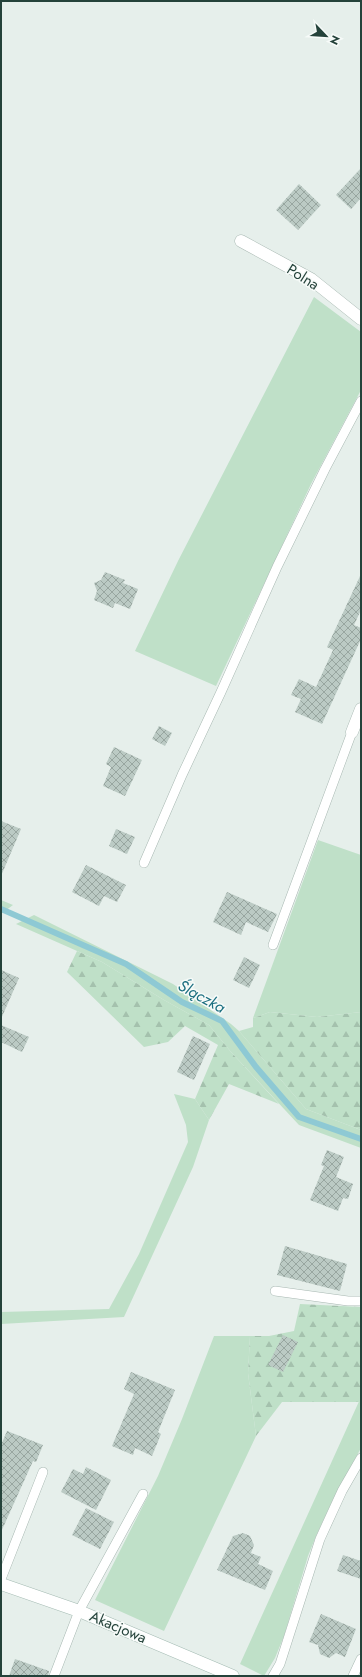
<svg xmlns="http://www.w3.org/2000/svg" width="362" height="1677" viewBox="0 0 362 1677" font-family="Jost,sans-serif">
  <style>
    .grass { fill: #bfe0c8 }
    .forest { fill: url(#forest-firs) }
    .lines { fill: none; stroke-linecap: round; stroke-linejoin: round }
    .stream { stroke: #8ec9d4; stroke-width: 6 }
    .building { fill: url(#building-cross-hatch) }
    .lane-casing { stroke: #a8b8b2; stroke-width: 10 }
    .street-casing { stroke: #a8b8b2; stroke-width: 13 }
    .secondary-casing { stroke: #a4bbb3; stroke-width: 13 }
    .lane { stroke: #fff; stroke-width: 9 }
    .street { stroke: #fff; stroke-width: 12 }
    .secondary { stroke: #fff; stroke-width: 12 }
    .labels { text-anchor: middle; stroke-width: 3; stroke-linejoin: round; paint-order: stroke }
    .street-label { font-size: 15px; fill: #24423a; stroke: #f7fbf9 }
    .water-label { font-size: 16px; font-style: italic; fill: #1c6f80; stroke: #f7fbf9 }
  </style>
  <defs>
    <pattern id="forest-firs" width="22" height="20" patternUnits="userSpaceOnUse"><rect width="22" height="20" fill="#bfe0c8"/><path d="M5 1l3.5 6h-7zM16 11l3.5 6h-7z" fill="#a4c1ad"/></pattern>
    <pattern id="building-cross-hatch" width="8" height="8" patternUnits="userSpaceOnUse"><rect width="8" height="8" fill="#bbcac4"/><path d="M0 0l8 8M0 8l8-8" fill="none" stroke="#98a6a0"/></pattern>
  </defs>
  <rect width="100%" height="100%" fill="#e6efeb"/>
  <path class="grass" d="M314,297l47,35v58l-50,94 -95,202 -81,-35 43,-90z
    M318,840l43,15v157l-44,5 -47,-5 -17,6z
    M1,900l12,5 -12,9z
    M34,915l139,69 58,40 8,7 67,78 55,21v18l-62,-23 -68,-73 -22,-27 -45,-25 -62,-38 -86,-38z
    M174,1094l21,5 14,21 -16,47 -69,150 -123,7v-12l108,-3 30,-55 49,-112 -2,-17z
    M214,1336h36l-2,37 8,63 -92,195 -69,-31 63,-124 24,-57z
    M361,1397v51l-27,49 -18,39 -8,20 -24,80 -9,22 -11,18 -24,-12z"/>
  <path class="forest" d="M77,951l25,11 62,38 45,25 22,27 48,52 -50,-20 -20,36 -14,-21 23,-54 -33,-19 -17,16 -24,5 -77,-75z
    M270,1012l47,5 44,-5v118l-55,-21 -67,-78 14,-4v-9z
    M300,1304l61,3v90l-1,5h-78l-26,34 -8,-63 2,-37h19l25,-5z"/>
  <g class="lines">
    <path class="stream" d="M1,909l125,55 56,38 40,19 34,46 43,50 62,22"/>
  </g>
  <path class="building" d="M361,168v30l-10,11 -15,-14z
    M299,184l22,21 -23,25 -22,-20z
    M105,572l20,8 -2,3 15,6 -8,20 -15,-6 -2,5 -19,-8 3,-9 -3,-8 7,-3z
    M361,574v36l-7,15 7,3v11l-39,85 -27,-12 6,-13 -10,-4 8,-16 17,8 17,-37 -6,-3z
    M159,726l13,7 -7,13 -13,-7z
    M114,747l28,13 -17,36 -22,-10 8,-19 -5,-3z
    M1,821l20,8 -20,47z
    M116,829l19,8 -8,17 -18,-8z
    M86,865l40,20 -9,17 -13,-6 -5,10 -27,-14z
    M227,892l50,22 -9,18 -22,-10 -5,13 -28,-13z
    M244,957l16,8 -11,23 -16,-8z
    M1,970l18,8 -18,41z
    M1,1025l28,12 -7,15 -21,-10z
    M193,1036l17,8 -16,36 -17,-8z
    M327,1150l17,7 -8,20 17,7 -5,15 -5,-1 -5,13 -28,-11 14,-34 -3,-1z
    M285,1246l62,18 -7,27 -63,-16z
    M283,1335l15,7 -15,30 -15,-7z
    M131,1372l44,18 -17,42 3,2 -9,22 -17,-8 -2,7 -21,-9 22,-52 -10,-5z
    M7,1431l36,14 -7,17 -3,-1 -32,71v-87z
    M86,1467l25,13 -15,30 -35,-18 12,-23 10,5z
    M86,1508l28,14 -14,27 -28,-14z
    M243,1533l7,3 4,9 -3,8 10,4 -3,7 15,7 -8,19 -48,-20 16,-34z
    M343,1555l18,6v18l-24,-8z
    M321,1614l35,15 -11,28 -9,-4 -7,5 -9,-4 -2,-9 -9,-3z
    M15,1659l34,12 -1,5h-39z"/>
  <g class="lines">
    <defs>
      <path id="lane" d="M144,863l38,-88 39,-83 56,-125 48,-98 36,-68
        M273,945l79,-213
        M275,1291l73,10h13
        M1,1579l42,-107
        M54,1676l25,-65 64,-117
        M273,1676l7,-12 40,-125 22,-48 19,-33
        M353,1676l8,-17"/>
      <path id="street" d="M241,241l70,38 50,40
        M352,732l9,-23"/>
      <path id="secondary" d="M1,1584l78,27 154,65"/>
    </defs>
    <use href="#lane" class="lane-casing"/>
    <use href="#street" class="street-casing"/>
    <use href="#secondary" class="secondary-casing"/>
    <use href="#lane" class="lane"/>
    <use href="#street" class="street"/>
    <use href="#secondary" class="secondary"/>
  </g>
  <g class="labels">
    <g class="street-label">
      <text transform="translate(303 277) rotate(32)" y="5">Polna</text>
      <text transform="translate(118 1627) rotate(23)" y="5">Akacjowa</text>
    </g>
    <g class="water-label">
      <text transform="translate(202 996) rotate(29)" y="6">Ślączka</text>
    </g>
  </g>
  <rect width="362" height="1677" fill="none" stroke="#24423a" stroke-width="4"/>
  <g transform="translate(326 36) rotate(115)" stroke="#f7fbf9" stroke-width="3" paint-order="stroke">
  <path d="M0-3L7 15L0 10L-7 15Z" fill="#24423a"/>
  <text y="-6" font-size="11" font-weight="bold" text-anchor="middle" fill="#24423a">N</text>
  </g>
</svg>
